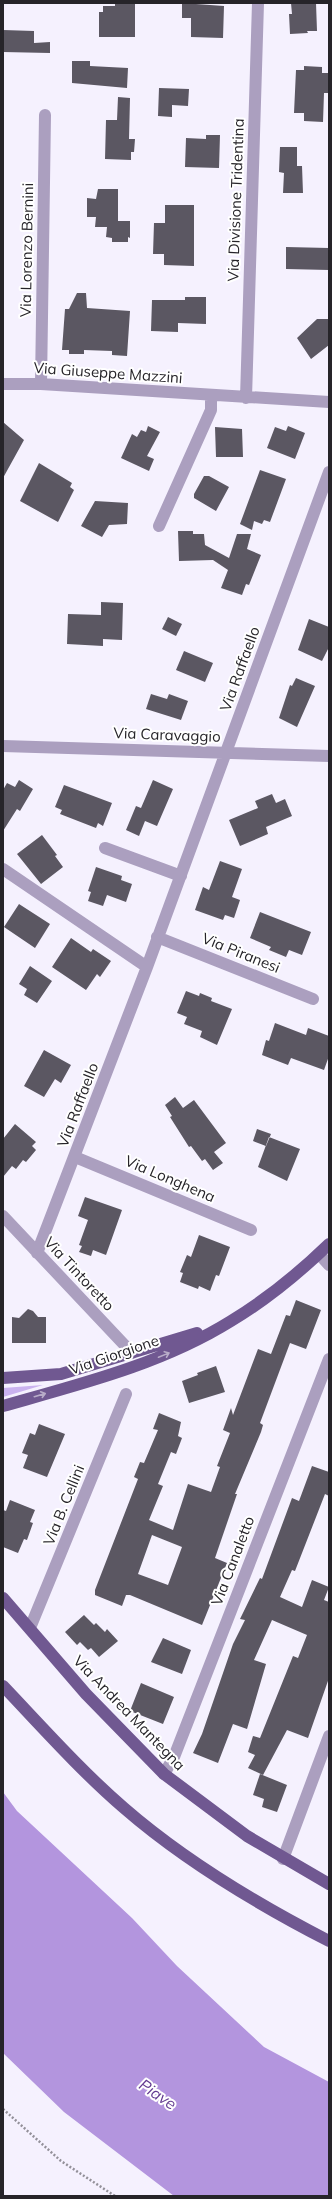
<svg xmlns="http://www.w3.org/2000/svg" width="332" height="2199" viewBox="0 0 332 2199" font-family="Mulish,sans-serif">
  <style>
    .green { fill: #cab2ef }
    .water { fill: #b395de }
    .building { fill: #5b5762; fill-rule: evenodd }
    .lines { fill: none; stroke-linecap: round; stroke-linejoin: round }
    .path { stroke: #939099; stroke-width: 2.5; stroke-dasharray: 2 2; stroke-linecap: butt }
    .minor { stroke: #ab9fbf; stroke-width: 12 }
    .major { stroke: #705891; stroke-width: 12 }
    .oneway { stroke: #b8acc8 }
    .labels { text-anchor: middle; stroke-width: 4; stroke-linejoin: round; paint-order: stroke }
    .street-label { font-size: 15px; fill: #262429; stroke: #fff }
    .water-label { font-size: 16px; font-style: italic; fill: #633b91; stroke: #fff }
  </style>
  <rect width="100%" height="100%" fill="#f5f1fe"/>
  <path class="green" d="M43,1385l-40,12v-9z"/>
  <path class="water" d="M3,1792l14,19 115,107 45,48 87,81 65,35v114h-155l-110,-84 -61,-59z"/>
  <path class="building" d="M115,3h20v34h-36v-25h4v-6h12z
    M182,3l42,3 -1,32 -32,-1v-19h-9z
    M291,3h25l1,28h-10l1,2 -18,1 -1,-20h3z
    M3,30l31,1v12l16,-1v11l-47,-1z
    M72,61h18v5l38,2 -1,20 -55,-5z
    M304,66l18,1v6h7v20h-5l-1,29 -19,-1v-8h-10l2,-43h8z
    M159,88l30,1 -1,17 -16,-1v12l-14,-1z
    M118,97l12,1 -1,41h6l-1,13h-3v8l-26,-1 1,-39h11z
    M206,135h14l-1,33 -34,-1 1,-29 20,1z
    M280,147h17v19h5l1,27h-20l1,-20 -5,-1z
    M98,189h20v32h12v17l-2,-1v5h-16v-4l-6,-1 1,-10h-12l1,-10h-9v-19l9,1z
    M165,205h29v61l-30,-1v-11h-11l1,-31h11z
    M286,247l43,1v22l-43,-1z
    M77,293h9l1,15 43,3 -3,45 -15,-1v-4l-28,-1v4h-15v-4h-7l3,-41h4z
    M185,297h21v27l-28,-1v9l-27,-1 1,-31h33z
    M317,319h12v26l-18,14 -14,-21z
    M3,422l21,18 -21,38z
    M148,426l12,6 -13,24 7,3 -5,12 -28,-13 11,-24 5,3 4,-7 5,2z
    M288,426l17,7 -10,26 -28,-11 8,-21 11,4z
    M215,427l27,2 1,28h-27z
    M39,463l33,20 -2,4 4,3 -16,32 -38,-21z
    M260,470l26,9 -16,43 -6,-2 -2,4 -8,-3 -2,9 -12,-6z
    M204,476h5l20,11 -13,24 -22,-13v-4z
    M95,501l33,2 -1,21 -18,1 -7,12 -21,-11z
    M178,531h15v3h11l1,11 24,13 8,-24h14l-4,15 14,6 -12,30 -3,-1 -4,11 -21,-7 7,-18 -15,-10 -34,1z
    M101,602l22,1 -1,37 -19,-1v7l-36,-2 1,-30 33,1z
    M168,617l14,7 -6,12 -14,-7z
    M309,619l20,8v20l-7,14 -24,-11z
    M184,651l29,12 -8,19 -29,-12z
    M296,678l19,8 -18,41 -18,-9 11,-33 2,1z
    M151,694l16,5 2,-5 19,7 -7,19 -35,-11z
    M19,780l14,9 -13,22 -3,-2 -14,22v-41l4,-7 8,4z
    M153,780l20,9 -16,37 -12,-5 -6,15 -13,-6 10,-24 5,2z
    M64,785l48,18 -9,23 -5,-3 -2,5 -36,-14 2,-4 -7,-3z
    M272,794l4,9 9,-4 7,17 -26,11 2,7 -28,12 -11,-26 29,-12 -3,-7z
    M42,835l15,20 -2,1 8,11 -22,17 -24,-30z
    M220,861l22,8 -10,28 8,3 -6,18 -9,-3 -2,5 -28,-10 8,-23 6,3z
    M96,867l26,9 -1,4 11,4 -6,18 -19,-7 -4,11 -15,-5 3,-9 -3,-1z
    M19,904l31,20 -15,24 -31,-21z
    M260,912l51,20 -9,23 -13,-5 -3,7 -17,-7 2,-3 -21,-9z
    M71,938l20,14 2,-3 18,12 -11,16 -3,-3 -11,16 -34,-23z
    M30,966l22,15 -15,22 -13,-8 3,-6 -8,-5z
    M186,991l13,5 1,-3 12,5 -1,3 21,8 -15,36 -17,-8 2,-6 -18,-7 3,-7 -10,-4z
    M275,1023l31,12 2,-7 21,8v20l-5,14 -33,-12 -3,7 -26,-10 4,-15 3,1z
    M44,1050l27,15 -10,18 -6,-4 -11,18 -20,-11z
    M175,1097l8,11 11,-8 32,43 -12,9 9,11 -10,7 -8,-11 -3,2 -11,-15 -2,1 -19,-30 2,-1 -7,-11z
    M15,1124l21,18 -4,4 4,4 -10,12 -3,-2 -7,9 -4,-3 -9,11v-38z
    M257,1129l14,5 -5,12 -13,-5z
    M269,1137l31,12 -13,32 -29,-14z
    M85,1197l37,13 -16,45 -13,-5 -2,6 -12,-4 3,-6 -3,-1 9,-25 -10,-4z
    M199,1235l31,12 -11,29 -3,-1 -6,16 -11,-5 -1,3 -18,-7 3,-9 -3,-1 7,-17 4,2z
    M296,1300l25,10 -15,39 -16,-6 -30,80 3,2 -2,7 -26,62h2l-22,64 12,5 -25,62 -72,-30h-4l-4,11 -27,-11v-5l43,-111 -4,-2 6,-15 4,1 14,-33 -5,-1 6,-16 22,9 -3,14 4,2 -6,16 -5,-2 -13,32 5,2 -14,34 24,10 15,-46 23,8 9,-25 -3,-1 13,-33 -7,-3 8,-22 2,7 25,-66 13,5 15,-39 4,1zM152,1535l30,12 -14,38 -30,-11z
    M28,1309l5,2 5,6h8v26h-34v-26l7,1z
    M216,1366l9,26 -36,11 -7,-22 16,-6 -1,-2z
    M39,1424l26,10 -18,43 -24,-9 5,-13 -6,-2 8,-20 5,2z
    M312,1466l17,6v24l-4,-2 -30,77 -3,-1 -12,27 22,10 10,-27 17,7 -5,13 5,2v76l-21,60 -21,-8 -24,45 -15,-7 7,-13 -7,-3 5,-16 7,2 33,-82 5,2 9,-23 -35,-15 -18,40 12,4 -19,65 -14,-5 -15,39 -25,-10 9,-19 31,-90 12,-24 -5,-1 20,-41 2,1 30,-81 7,3z
    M10,1500l25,10 -5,12 3,1 -6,17 -3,-1 -6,14 -15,-6v-37l3,1z
    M84,1615l10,10 2,-2 9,9 2,-3 11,12 -19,16 -8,-9 -3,2 -8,-8 -3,3 -12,-13z
    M163,1638l28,12 -9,24 -31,-12z
    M141,1683l33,14 -11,27 -33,-13z
    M260,1774l27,11 -10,27 -15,-5 2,-8 -11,-4z"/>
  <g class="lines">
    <path class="path" d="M3,2109l58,52 54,35"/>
    <path class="minor" d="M3,384h38l288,18
      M41,384l4,-269
      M246,398l12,-395
      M159,526l52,-116v-14
      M3,746l326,10
      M105,848l76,28
      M3,869l144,98
      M157,937l156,62
      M75,1157l176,73
      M3,1216l129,137
      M37,1253l110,-286 182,-495
      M319,1254l10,11
      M30,1628l96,-234
      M164,1774l10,-17 155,-398
      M283,1859l46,-123"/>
    <path class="major" d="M3,1378l58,-4 136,-41
      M3,1406c78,-22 159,-42 228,-85 35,-21 68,-48 98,-77
      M3,1598l83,96 78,80 83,62 82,48
      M3,1686c39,41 78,85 121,122 61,53 133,96 205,133"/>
  </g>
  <defs><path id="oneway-shaft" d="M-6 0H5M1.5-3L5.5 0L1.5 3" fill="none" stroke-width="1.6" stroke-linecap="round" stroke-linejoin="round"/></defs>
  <g class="oneway">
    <use href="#oneway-shaft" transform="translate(164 1355) rotate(-22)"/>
    <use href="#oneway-shaft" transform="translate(40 1395) rotate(-16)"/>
  </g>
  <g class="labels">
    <g class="street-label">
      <text transform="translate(236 200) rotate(-88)" y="5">Via Divisione Tridentina</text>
      <text transform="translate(27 250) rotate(-89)" y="5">Via Lorenzo Bernini</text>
      <text transform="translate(108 373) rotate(4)" y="5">Via Giuseppe Mazzini</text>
      <text transform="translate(240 669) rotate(-70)" y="5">Via Raffaello</text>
      <text transform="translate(167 735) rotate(2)" y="5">Via Caravaggio</text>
      <text transform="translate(241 953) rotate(22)" y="5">Via Piranesi</text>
      <text transform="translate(78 1105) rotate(-69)" y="5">Via Raffaello</text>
      <text transform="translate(170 1179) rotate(23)" y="5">Via Longhena</text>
      <text transform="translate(79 1274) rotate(47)" y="5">Via Tintoretto</text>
      <text transform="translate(114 1355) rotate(-19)" y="5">Via Giorgione</text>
      <text transform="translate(64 1505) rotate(-68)" y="5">Via B. Cellini</text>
      <text transform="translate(233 1561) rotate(-69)" y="5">Via Canaletto</text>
      <text transform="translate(129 1713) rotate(46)" y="5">Via Andrea Mantegna</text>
    </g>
    <g class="water-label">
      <text transform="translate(158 2094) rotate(34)" y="6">Piave</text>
    </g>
  </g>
  <rect width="332" height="2199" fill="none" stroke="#262429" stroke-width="8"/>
</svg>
